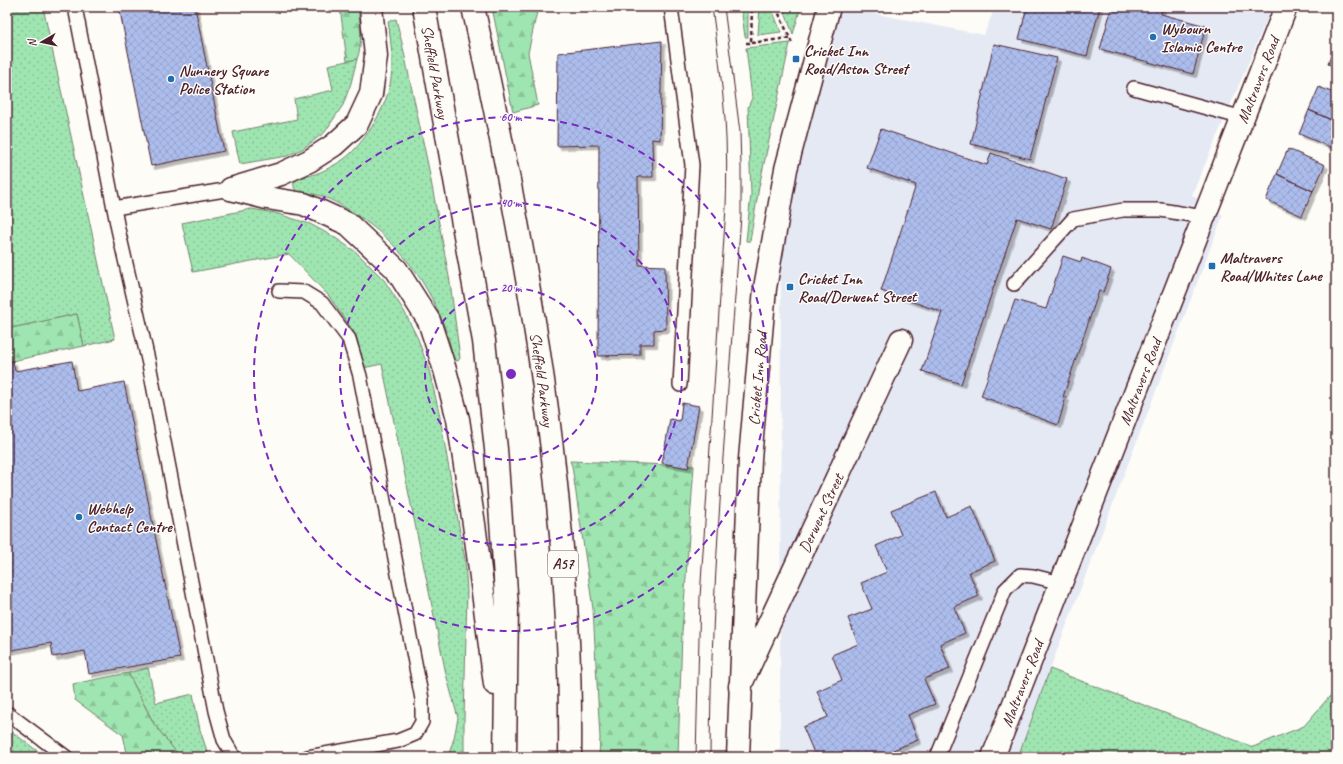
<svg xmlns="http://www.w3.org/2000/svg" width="1343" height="764" viewBox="0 0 1343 764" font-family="Caveat,sans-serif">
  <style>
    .built { fill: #e5e9f4 }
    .grass { fill: url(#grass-dots); stroke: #74826e }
    .forest { fill: url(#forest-firs); stroke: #74826e }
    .building { fill: url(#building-cross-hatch); stroke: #4a1f2b; filter: url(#shadow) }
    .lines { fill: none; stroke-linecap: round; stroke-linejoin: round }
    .service-casing { stroke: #4a1f2b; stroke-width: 16 }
    .minor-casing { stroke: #4a1f2b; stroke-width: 25 }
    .tertiary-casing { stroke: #4a1f2b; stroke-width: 25 }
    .trunk-casing { stroke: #4a1f2b; stroke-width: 25 }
    .path { stroke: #4a1f2b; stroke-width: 2.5; stroke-dasharray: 4 3; stroke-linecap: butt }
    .service { stroke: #fdfcf7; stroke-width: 13 }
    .minor { stroke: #fdfcf7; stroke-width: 22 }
    .tertiary { stroke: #fdfcf7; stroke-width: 22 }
    .trunk { stroke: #fdfcf7; stroke-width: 22 }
    .tram { stroke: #4a1f2b; stroke-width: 1 }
    .ring { fill: none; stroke: #7b2cbf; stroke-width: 2; stroke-dasharray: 7 5 }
    .poi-dot { fill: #1f6fb2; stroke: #fdfcf7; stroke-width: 1.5 }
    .labels { text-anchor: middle; stroke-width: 3; stroke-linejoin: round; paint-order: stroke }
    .shield { fill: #fdfcf7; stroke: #806168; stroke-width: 1 }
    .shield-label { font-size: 15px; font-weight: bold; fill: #4a1f2b }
    .poi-label { font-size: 16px; font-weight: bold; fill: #4a1f2b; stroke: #fdfcf7; text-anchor: start }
    .street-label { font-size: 16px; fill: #4a1f2b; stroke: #fdfcf7 }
    .centre { fill: #7b2cbf; stroke: #fdfcf7; stroke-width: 2 }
    .ring-label { font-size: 12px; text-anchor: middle; font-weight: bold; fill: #7b2cbf; stroke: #fdfcf7; stroke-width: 3; stroke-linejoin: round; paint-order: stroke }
  </style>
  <defs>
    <pattern id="grass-dots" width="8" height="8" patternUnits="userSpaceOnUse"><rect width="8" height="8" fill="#9fe5b1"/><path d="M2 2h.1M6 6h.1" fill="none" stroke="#8ac498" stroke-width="1.8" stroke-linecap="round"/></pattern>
    <pattern id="forest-firs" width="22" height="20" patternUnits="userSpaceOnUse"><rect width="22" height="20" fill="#9fe5b1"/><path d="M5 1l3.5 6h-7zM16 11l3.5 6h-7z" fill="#8ac498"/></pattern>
    <pattern id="building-cross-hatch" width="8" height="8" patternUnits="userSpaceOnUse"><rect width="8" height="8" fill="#acbded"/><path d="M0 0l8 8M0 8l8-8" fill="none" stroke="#96a2cb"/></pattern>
    <filter id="shadow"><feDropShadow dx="3.5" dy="3.5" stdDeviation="0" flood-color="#0004"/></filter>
  </defs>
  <rect width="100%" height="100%" fill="#fdfcf7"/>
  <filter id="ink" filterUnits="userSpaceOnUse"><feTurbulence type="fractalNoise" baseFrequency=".025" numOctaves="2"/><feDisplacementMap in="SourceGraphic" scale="8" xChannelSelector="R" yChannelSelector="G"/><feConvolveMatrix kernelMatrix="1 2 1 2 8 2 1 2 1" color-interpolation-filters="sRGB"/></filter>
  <g filter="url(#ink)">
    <path class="built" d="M841,7l143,28 11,-28h254l21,5 -78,183 31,20 -173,454 -32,88h-238l1,-542z"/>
    <path class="grass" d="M7,7h36l72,332 -31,7 -7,-32 -70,15z
      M741,7h7v30h-3z
      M760,7h11l10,25 -23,3z
      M783,7h18l-8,27z
      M396,19l6,24 26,122 22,117 10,76 -2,3 -4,-1c-3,-9 -4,-19 -8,-29 -18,-49 -46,-88 -91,-117 -12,-8 -27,-17 -41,-20 -6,-1 -16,2 -19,-5 -6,-11 11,-12 17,-14 9,-2 31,-14 37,-20 18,-17 36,-46 41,-70 4,-21 1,-43 -2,-64z
      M790,43l-31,144 -9,54h-4l5,-47 -3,-87 4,-9 -6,-50z
      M357,59l-6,24 -8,22 -18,27 -21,16 -17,8 -47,8 -7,-32 64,-13 -3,-20 39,-9 -5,-25z
      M251,209l24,4 35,11 24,13 22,15 28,28 20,31 14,28 11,31 10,42 26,148 2,31 -3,129v37h-16l6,-19 4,-20 -12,-44 -64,-310 -19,4 -7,-33 -28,-40 -39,-41 -96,18 -11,-49z
      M148,668l8,35 37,-9 7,36 9,27h-29l-26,-33 -26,-51z
      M1050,669l203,78 51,-21 32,-37v68h-318z
      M7,728l37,28 1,1h-38z"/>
    <path class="forest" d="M340,7h18c2,16 5,37 -1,52l-10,2z
      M492,7h46l-10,46 10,52 -25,7z
      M77,314l7,32 -77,16v-33z
      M570,461l124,5 -12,166 -4,125h-79l1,-19 -7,-129 -21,-143z
      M128,673l26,51 26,33h-52l-5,-22 -48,-35 -2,-16z"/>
    <path class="building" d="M119,7h76l29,144 -73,15z
      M1027,7h73l-13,49 -68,-17z
      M1112,7h50l-1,7 45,12 -13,48 -93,-25z
      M662,41l-2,99 -8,-1 1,38h-15l1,88 26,1 1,63 -12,1v14h-14v11l-42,1 1,-211 -42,1 1,-93z
      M1336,42v25l-8,-3z
      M994,44l63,14 -27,101 -59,-15z
      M1319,87l17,7v28l-27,-12z
      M1309,110l27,12v11l-6,14 -31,-13z
      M881,129l106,36 4,-12 76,26 -16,50 -34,-11 -56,166 -39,-13 20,-59 -61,-21 35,-106 -49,-17z
      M1288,149l37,16 -12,26 -36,-17z
      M1277,174l36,17 -11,25 -36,-16z
      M1063,256l18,6 1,-4 29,11 -8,23 -4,-1 -36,106h3l-8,28 -77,-29 34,-96 31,9z
      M13,361l2,10 57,-10 5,30 47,-9 56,276 -91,16 -4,-23 -32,6 -2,-14 -44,8v-289z
      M682,403l17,3 -11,62 -26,-5 8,-44 10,2z
      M936,492l10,25 26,-11 23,55 -26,11 10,24 -25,11 11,26 -25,11 10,25 -26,10 11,25 -27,11 10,25 -25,10 2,7h-92l11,-4 -11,-26 25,-10 -11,-26 25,-11 -10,-25 26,-11 -10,-26 24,-9 -11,-26 26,-11 -11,-26 25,-11 -10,-25z"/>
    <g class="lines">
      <defs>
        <path id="service" d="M75,7l43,222 31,135 67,347 8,29 10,17
          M671,7l21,158 -12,220
          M1134,88l109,30
          M114,208l117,-19
          M1014,284l59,-65 50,-9h38l42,7
          M279,291l25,1 18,11 27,36 11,37 62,323v23l-7,12 -17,7 -90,16
          M7,713l59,44
          M937,757l68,-167 15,-15 13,1 28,7"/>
        <g id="minor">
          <path id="s1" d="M740,686l161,-346"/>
          <path id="s2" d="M993,757l293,-750"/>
        </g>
        <g id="tertiary">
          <path id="s3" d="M738,757l12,-298 15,-171 21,-119 43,-162"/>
        </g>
        <g id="trunk">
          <path id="s4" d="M424,7l60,334 12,108 11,158 -2,150"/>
          <path id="s5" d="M473,7c54,244 100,499 97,750"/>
          <path d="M231,189l36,9 37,6 44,20 48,45 33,52 16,49 13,49 16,105 21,160"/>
          <path d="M231,189l50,-15 28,-13 25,-16 23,-21 14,-30 5,-38 -5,-49"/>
        </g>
      </defs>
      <use href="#service" class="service-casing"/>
      <use href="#minor" class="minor-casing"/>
      <use href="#tertiary" class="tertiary-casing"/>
      <use href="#trunk" class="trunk-casing"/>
      <path class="path" d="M776,7l16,36
        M746,43h5l1,-36
        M751,43l38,-5"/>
      <use href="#service" class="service"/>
      <use href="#minor" class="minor"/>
      <use href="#tertiary" class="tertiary"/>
      <use href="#trunk" class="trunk"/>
      <path class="tram" d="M696,757l4,-160 26,-390c1,-29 1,-59 -1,-88 -3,-38 -8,-75 -13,-112
        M710,757c1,-180 18,-361 31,-541v-48l-1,-36 -16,-125"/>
    </g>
  </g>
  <g class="ring">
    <circle cx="511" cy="374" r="86"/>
    <circle cx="511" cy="374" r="171"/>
    <circle cx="511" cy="374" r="257"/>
  </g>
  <g class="poi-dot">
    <circle cx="1153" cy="37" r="4"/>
    <rect x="792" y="55" width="8" height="8" rx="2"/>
    <circle cx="171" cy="79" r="4"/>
    <rect x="1208" y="262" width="8" height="8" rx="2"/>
    <rect x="786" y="283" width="8" height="8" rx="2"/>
    <circle cx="79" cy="517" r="4"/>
  </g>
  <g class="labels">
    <rect class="shield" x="548" y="551" width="30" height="26" rx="3"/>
    <g class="shield-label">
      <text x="563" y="569">A57</text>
    </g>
    <g class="poi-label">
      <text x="1161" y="34">Wybourn<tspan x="1161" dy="18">Islamic Centre</tspan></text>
      <text x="804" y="56">Cricket Inn<tspan x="804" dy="18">Road/Aston Street</tspan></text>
      <text x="179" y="76">Nunnery Square<tspan x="179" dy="18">Police Station</tspan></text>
      <text x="1220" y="263">Maltravers<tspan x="1220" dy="18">Road/Whites Lane</tspan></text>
      <text x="798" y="284">Cricket Inn<tspan x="798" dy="18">Road/Derwent Street</tspan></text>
      <text x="87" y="514">Webhelp<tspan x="87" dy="18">Contact Centre</tspan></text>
    </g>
    <g class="street-label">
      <text dy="6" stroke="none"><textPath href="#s4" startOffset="66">Sheffield Parkway</textPath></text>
      <text dy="6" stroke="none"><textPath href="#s2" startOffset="727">Maltravers Road</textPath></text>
      <text dy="6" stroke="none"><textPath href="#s3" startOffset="379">Cricket Inn Road</textPath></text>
      <text dy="6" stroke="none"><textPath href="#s5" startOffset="379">Sheffield Parkway</textPath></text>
      <text dy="6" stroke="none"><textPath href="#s2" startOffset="403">Maltravers Road</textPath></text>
      <text dy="6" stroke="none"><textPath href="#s1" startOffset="191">Derwent Street</textPath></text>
      <text dy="6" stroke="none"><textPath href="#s2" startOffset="79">Maltravers Road</textPath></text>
    </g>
  </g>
  <circle cx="511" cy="374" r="6" class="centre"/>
  <g class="ring-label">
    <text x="511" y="121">60 m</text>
    <text x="511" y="207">40 m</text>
    <text x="511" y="292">20 m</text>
  </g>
  <rect width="1343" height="764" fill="none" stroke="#fdfcf7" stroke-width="24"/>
  <rect x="12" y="12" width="1319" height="740" fill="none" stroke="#4a1f2b" stroke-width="1.5" filter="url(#ink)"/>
  <g transform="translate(42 42) rotate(261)" stroke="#fdfcf7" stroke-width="3" paint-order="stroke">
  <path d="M0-3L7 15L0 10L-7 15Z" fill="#4a1f2b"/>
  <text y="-6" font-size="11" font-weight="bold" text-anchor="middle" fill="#4a1f2b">N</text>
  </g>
</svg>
